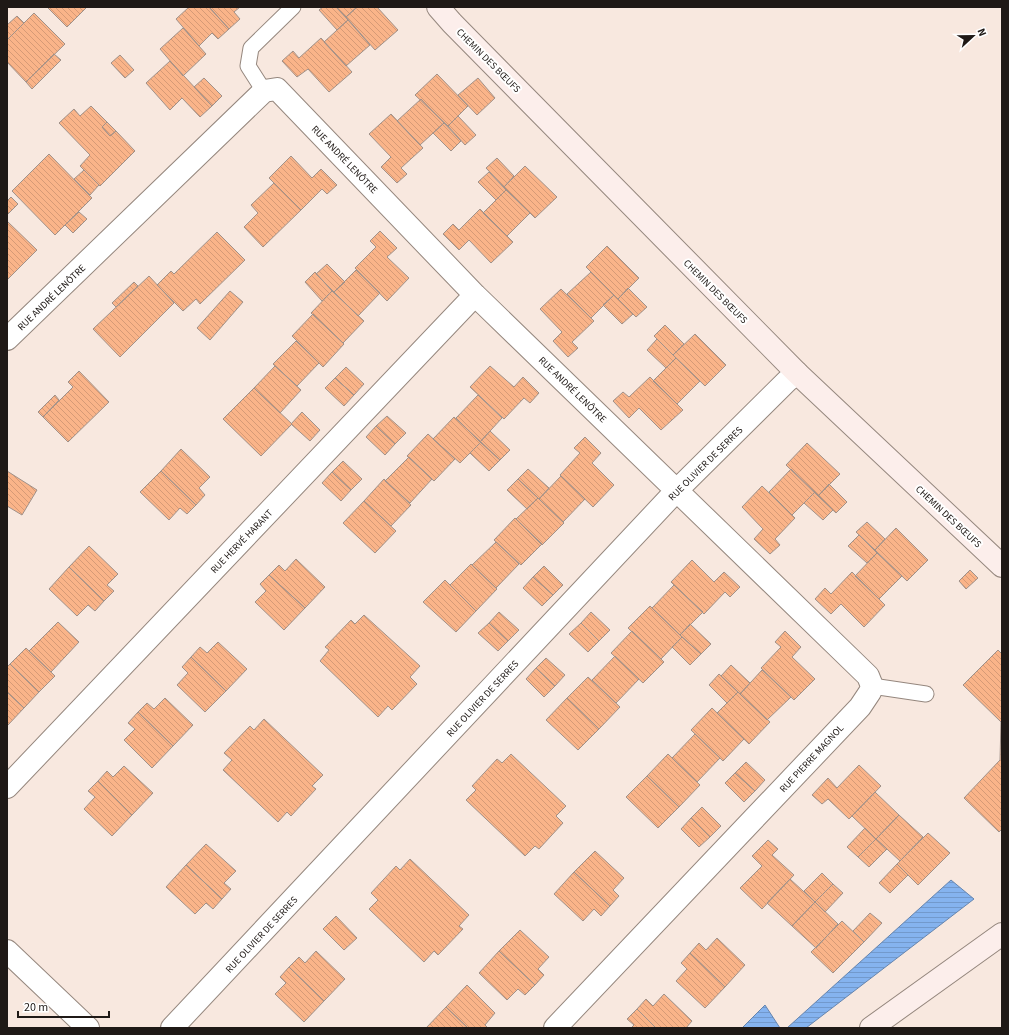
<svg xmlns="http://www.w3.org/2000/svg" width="1009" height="1035" viewBox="0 0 1009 1035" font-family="'Source Sans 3',sans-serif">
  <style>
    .water { fill: url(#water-rules); stroke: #6685ae }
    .building { fill: url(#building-back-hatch); stroke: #a09189 }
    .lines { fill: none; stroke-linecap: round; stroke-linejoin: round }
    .lane-casing { stroke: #95877e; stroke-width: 17 }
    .street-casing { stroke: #95877e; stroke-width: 24 }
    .secondary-casing { stroke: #95877e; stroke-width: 24 }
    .lane { stroke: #fff; stroke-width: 15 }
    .street { stroke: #fff; stroke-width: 22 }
    .secondary { stroke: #fceeeb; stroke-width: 22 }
    .labels { text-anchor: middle; stroke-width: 4; stroke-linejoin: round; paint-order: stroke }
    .street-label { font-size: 10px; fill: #1f1916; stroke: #fff }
  </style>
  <defs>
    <pattern id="water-rules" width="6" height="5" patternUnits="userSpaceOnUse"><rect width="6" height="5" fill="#85b3ef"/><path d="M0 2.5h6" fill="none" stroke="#7299cc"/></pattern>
    <pattern id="building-back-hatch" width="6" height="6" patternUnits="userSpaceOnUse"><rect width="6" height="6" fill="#fab489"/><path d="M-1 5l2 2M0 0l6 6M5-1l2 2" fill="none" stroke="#d69a76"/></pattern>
  </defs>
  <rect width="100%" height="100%" fill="#f8e8df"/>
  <path class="water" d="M951,880l23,19 -168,129h-19z
    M765,1005l15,23h-38z"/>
  <path class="building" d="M47,7h40l-20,20z
    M189,7h20l20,22 -11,10 -6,-6 -13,13 -23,-27z
    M209,7h31l-6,5 6,7 -11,10z
    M323,7h13l12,13 -11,10 -18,-20z
    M336,7h21l-11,10z
    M357,7h20l21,23 -23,20 -29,-33z
    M34,13l31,31 -39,38 -19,-20v-22z
    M17,16l7,7 -17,17v-15z
    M348,20l22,25 -24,21 -22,-24z
    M183,28l23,26 -23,22 -23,-27z
    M321,38l31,34 -23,20 -21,-23 -11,8 -15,-16 11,-10 6,7z
    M54,54l7,6 -29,29 -6,-7z
    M120,55l14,15 -9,8 -14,-15z
    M170,61l42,45 -12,11 -18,-19 -12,12 -24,-27z
    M437,74l31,32 -20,20 -33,-31z
    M204,78l18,18 -10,10 -18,-19z
    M478,78l17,20 -18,17 -19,-20z
    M421,99l23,24 -24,22 -23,-24z
    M91,106l16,16 -5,5 8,9 6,-5 19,20 -35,35 -20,-20 10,-11 -31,-32 15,-14 6,7z
    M391,114l32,34 -22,20 6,6 -10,9 -16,-16 10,-10 -22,-23z
    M458,116l18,19 -11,10 -17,-19z
    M107,122l9,9 -6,5 -8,-9z
    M444,123l17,18 -10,10 -18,-18z
    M49,154l43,44 -37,37 -43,-44z
    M291,156l21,22 9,-9 16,16 -10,9 -5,-5 -21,21 -32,-32z
    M497,158l17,18 -10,11 -18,-19z
    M525,166l32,31 -22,21 -31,-31z
    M84,170l15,15 -9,10 -16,-16z
    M489,172l17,18 -10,10 -18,-18z
    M274,183l27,27 -38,37 -19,-20 14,-14 -7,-8z
    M506,190l24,23 -23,23 -24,-23z
    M11,197l7,7 -11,11v-14z
    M480,209l33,33 -22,21 -22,-23 -10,10 -16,-16 10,-10 6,6z
    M79,212l8,7 -14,14 -8,-8z
    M7,221l30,29 -30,30z
    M380,231l17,17 -10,9 22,21 -22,23 -32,-33 21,-21 -6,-6z
    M217,232l28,28 -45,44 -4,-5 -13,12 -26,-26 14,-14 3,3z
    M607,246l32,32 -21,21 -32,-32z
    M327,264l18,18 -11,10 -18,-18z
    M356,270l24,23 -22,23 -24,-24z
    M315,272l17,19 -10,10 -17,-19z
    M591,272l23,23 -23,23 -24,-24z
    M149,276l25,27 -54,54 -27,-28z
    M134,282l4,4 -22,21 -4,-4z
    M628,288l19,19 -11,10 -18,-18z
    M561,289l33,32 -22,21 6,6 -10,9 -15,-16 9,-9 -22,-23z
    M230,291l13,11 -33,38 -13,-12z
    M332,291l32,30 -21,22 -32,-30z
    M614,295l19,19 -11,10 -19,-19z
    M313,314l31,30 -21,23 -31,-31z
    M665,325l19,19 -11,11 -19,-19z
    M695,334l31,31 -21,21 -32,-31z
    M657,339l19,19 -10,10 -19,-18z
    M296,341l23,22 -22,23 -24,-22z
    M676,358l24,23 -23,23 -24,-23z
    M275,366l26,24 -21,23 -26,-25z
    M490,366l24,21 9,-10 16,16 -9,10 -6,-5 -20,21 -34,-32z
    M346,367l18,17 -10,11 -19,-17z
    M79,371l30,31 -41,40 -25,-25 30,-30 -5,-5z
    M650,377l33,33 -22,20 -22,-22 -10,10 -16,-17 10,-9 6,5z
    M335,378l19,17 -10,11 -19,-18z
    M254,388l38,36 -31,32 -38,-37z
    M55,395l4,5 -16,17 -5,-5z
    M478,395l24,23 -22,24 -24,-24z
    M302,412l18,18 -10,11 -19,-17z
    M387,416l19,17 -11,11 -19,-18z
    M454,417l27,25 -21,21 -27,-24z
    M376,426l19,18 -10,11 -19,-18z
    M490,431l20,19 -10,10 -20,-18z
    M428,434l27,25 -21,22 -27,-25z
    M585,437l16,16 -9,10 22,22 -21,22 -33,-32 20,-22 -6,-5z
    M481,442l19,18 -11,11 -19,-18z
    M807,443l33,31 -22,22 -32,-31z
    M181,449l29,28 -11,11 6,7 -9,10 -35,-34z
    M409,457l23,22 -22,24 -25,-22z
    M343,461l19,18 -11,11 -19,-18z
    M528,469l21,19 -10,11 -21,-20z
    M791,469l24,23 -23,23 -23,-23z
    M7,471l30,19 -15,25 -15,-9z
    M161,471l35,34 -9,9 -7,-6 -11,12 -29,-28z
    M332,472l19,18 -10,11 -19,-18z
    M561,476l24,23 -22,23 -24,-23z
    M384,479l27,26 -20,21 -27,-25z
    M518,479l20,19 -11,11 -20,-19z
    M829,484l18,18 -11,11 -18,-17z
    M762,486l33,32 -20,21 5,6 -10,9 -16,-15 9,-10 -21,-22z
    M815,492l18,18 -10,10 -19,-17z
    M538,498l26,25 -22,22 -26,-26z
    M364,501l32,30 -21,22 -32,-30z
    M515,518l27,26 -21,21 -27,-25z
    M867,522l18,17 -10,11 -19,-18z
    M896,528l32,32 -21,21 -32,-31z
    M859,535l18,18 -10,10 -19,-17z
    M496,542l23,22 -23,24 -24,-23z
    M89,546l29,28 -11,11 7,6 -10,10 -35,-34z
    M877,553l25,23 -23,23 -24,-23z
    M296,559l29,28 -20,21 -36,-33 10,-10 6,6z
    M692,560l22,22 10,-10 16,15 -10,10 -5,-5 -21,22 -33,-32z
    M471,564l26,25 -21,22 -26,-26z
    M544,566l19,19 -10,10 -20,-18z
    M69,567l35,34 -9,10 -7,-6 -11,11 -28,-27z
    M970,570l8,8 -12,11 -7,-8z
    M852,572l33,33 -21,22 -23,-23 -10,10 -16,-15 10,-11 6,6z
    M269,575l36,33 -21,22 -29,-28 11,-11 -6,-7z
    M533,577l20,18 -11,11 -19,-18z
    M445,580l31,31 -20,21 -33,-30z
    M674,585l29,27 -23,23 -28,-27z
    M650,606l32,31 -21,22 -33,-31z
    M499,612l20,18 -11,11 -19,-18z
    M591,612l19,18 -11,11 -18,-18z
    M364,615l56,51 -10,11 7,7 -25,26 -4,-4 -10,11 -58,-56 9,-11 -4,-3 26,-27 4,4z
    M58,622l21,20 -28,30 -22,-21z
    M489,623l19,18 -10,10 -20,-18z
    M581,623l18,18 -11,11 -19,-18z
    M690,624l21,20 -10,10 -21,-19z
    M632,631l32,31 -21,21 -32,-30z
    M785,631l16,16 -9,10 23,22 -21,21 -33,-32 20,-21 -6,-5z
    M682,637l19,17 -11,11 -18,-18z
    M218,642l29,27 -21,22 -35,-34 9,-10 7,6z
    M26,648l29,28 -16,16 -29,-28z
    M998,650l4,4v175l-3,3 -35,-34 36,-38 1,-38 -38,-37z
    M615,656l24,23 -23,24 -24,-23z
    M191,657l35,34 -21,21 -28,-27 11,-12 -6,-6z
    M546,658l19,17 -10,11 -19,-18z
    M10,664l29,28 -15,16 -17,-16v-25z
    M731,665l19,18 -10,11 -19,-18z
    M536,668l19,18 -11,11 -18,-18z
    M762,670l29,27 -24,23 -27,-26z
    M719,674l19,18 -11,11 -18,-18z
    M588,677l32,30 -21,22 -32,-31z
    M7,692l17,16 -16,17 -1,-1z
    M738,692l32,30 -21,22 -32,-31z
    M165,698l28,27 -20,21 -35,-34 9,-9 7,6z
    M567,698l32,31 -21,21 -32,-30z
    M712,708l32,31 -21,22 -32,-31z
    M138,712l35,34 -21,22 -28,-28 11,-11 -7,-6z
    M264,719l59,56 -11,11 4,3 -25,27 -4,-4 -9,10 -55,-52 9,-10 -8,-7 26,-27 4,4z
    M695,734l25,24 -23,24 -25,-24z
    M511,754l55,52 -10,10 7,7 -24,26 -4,-3 -10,10 -59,-56 10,-10 -4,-4 25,-27 5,4z
    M668,754l32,31 -21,22 -32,-31z
    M746,762l19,18 -10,11 -20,-18z
    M859,765l22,21 -32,33 -21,-20 -6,5 -10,-9 16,-17 9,10z
    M124,766l29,27 -21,22 -34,-34 9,-10 6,6z
    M735,773l20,18 -11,11 -19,-19z
    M647,776l32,31 -21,21 -32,-31z
    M98,781l34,34 -20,21 -28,-27 11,-12 -7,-6z
    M875,792l24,23 -23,24 -24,-23z
    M702,807l19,19 -11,11 -19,-19z
    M899,815l24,22 -23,24 -24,-22z
    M691,818l19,19 -11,10 -18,-18z
    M865,828l11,11 -18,18 -11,-10z
    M928,833l22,20 -32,32 -21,-21z
    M876,839l11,10 -18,18 -11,-10z
    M768,840l10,9 -6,6 22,20 -32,34 -22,-21 22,-22 -10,-10z
    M206,844l30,27 -12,12 7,6 -9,10 -36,-34z
    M595,851l29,27 -11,12 6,6 -9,10 -36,-34z
    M410,859l59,56 -10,11 4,3 -25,26 -4,-4 -10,11 -55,-53 9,-9 -7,-7 25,-27 4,4z
    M897,864l11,11 -18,18 -11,-10z
    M186,865l36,34 -9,10 -7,-6 -11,11 -29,-27z
    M574,872l36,34 -9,10 -7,-7 -11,12 -29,-27z
    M822,873l11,11 -18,18 -11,-11z
    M790,879l25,23 -23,24 -25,-23z
    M833,884l10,9 -18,19 -10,-10z
    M815,902l23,22 -22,24 -24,-22z
    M870,913l12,10 -18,19 -11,-11z
    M336,916l21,22 -13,12 -21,-21z
    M842,921l22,21 -31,31 -22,-21z
    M520,930l29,27 -11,12 6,6 -9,10 -36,-34z
    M717,938l28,27 -20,22 -35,-34 9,-10 7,7z
    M316,951l29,28 -21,22 -35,-34 10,-10 6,6z
    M499,951l36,34 -10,10 -7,-6 -11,11 -28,-27z
    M690,953l35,34 -20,21 -29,-27 11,-12 -6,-6z
    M289,967l35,34 -20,21 -29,-28 11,-11 -6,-6z
    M467,985l28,28 -10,12 3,3h-20l-22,-21z
    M664,994l28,27 -6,7h-30l-19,-19 9,-10 7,7z
    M446,1007l22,21h-42z
    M637,1009l19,19h-25l3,-3 -7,-6z"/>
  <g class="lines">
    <defs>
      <path id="lane" d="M264,91l-16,-25 3,-18 42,-41
        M872,686l54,8"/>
      <path id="street" d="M7,339l257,-248 13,-2 198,206 393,381 4,10 -2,6 -10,15 -305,321
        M7,787l468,-492
        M7,951l81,77
        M172,1028l505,-538 110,-109 10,-8"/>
      <path id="secondary" d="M438,7l14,16 345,350 205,193
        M871,1028l131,-94"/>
    </defs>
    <use href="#lane" class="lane-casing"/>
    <use href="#street" class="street-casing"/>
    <use href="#secondary" class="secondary-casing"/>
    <use href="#lane" class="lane"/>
    <use href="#street" class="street"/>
    <use href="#secondary" class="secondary"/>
  </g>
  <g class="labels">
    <g class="street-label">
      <text transform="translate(489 60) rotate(45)" y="4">CHEMIN DES BŒUFS</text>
      <text transform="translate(345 159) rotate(46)" y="4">RUE ANDRÉ LENÔTRE</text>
      <text transform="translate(716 291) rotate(45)" y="4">CHEMIN DES BŒUFS</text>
      <text transform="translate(51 297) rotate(-44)" y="4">RUE ANDRÉ LENÔTRE</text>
      <text transform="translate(573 389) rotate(44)" y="4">RUE ANDRÉ LENÔTRE</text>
      <text transform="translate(705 463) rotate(-45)" y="4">RUE OLIVIER DE SERRES</text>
      <text transform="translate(949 516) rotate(43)" y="4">CHEMIN DES BŒUFS</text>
      <text transform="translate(241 541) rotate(-46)" y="4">RUE HERVÉ HARANT</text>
      <text transform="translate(482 698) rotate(-47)" y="4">RUE OLIVIER DE SERRES</text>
      <text transform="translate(811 758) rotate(-47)" y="4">RUE PIERRE MAGNOL</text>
      <text transform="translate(261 934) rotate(-47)" y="4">RUE OLIVIER DE SERRES</text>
    </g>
  </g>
  <rect width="1009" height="1035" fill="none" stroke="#1f1916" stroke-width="16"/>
  <g transform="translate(973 36) rotate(68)" stroke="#ffffff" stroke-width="3" paint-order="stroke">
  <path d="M0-3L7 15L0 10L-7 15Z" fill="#1f1916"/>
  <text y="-6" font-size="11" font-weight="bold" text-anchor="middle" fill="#1f1916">N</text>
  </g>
  <path d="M18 1011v6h91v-6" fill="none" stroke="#1f1916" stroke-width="2"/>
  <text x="24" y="1011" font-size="12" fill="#1f1916" stroke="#ffffff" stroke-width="3" paint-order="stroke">20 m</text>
</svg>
